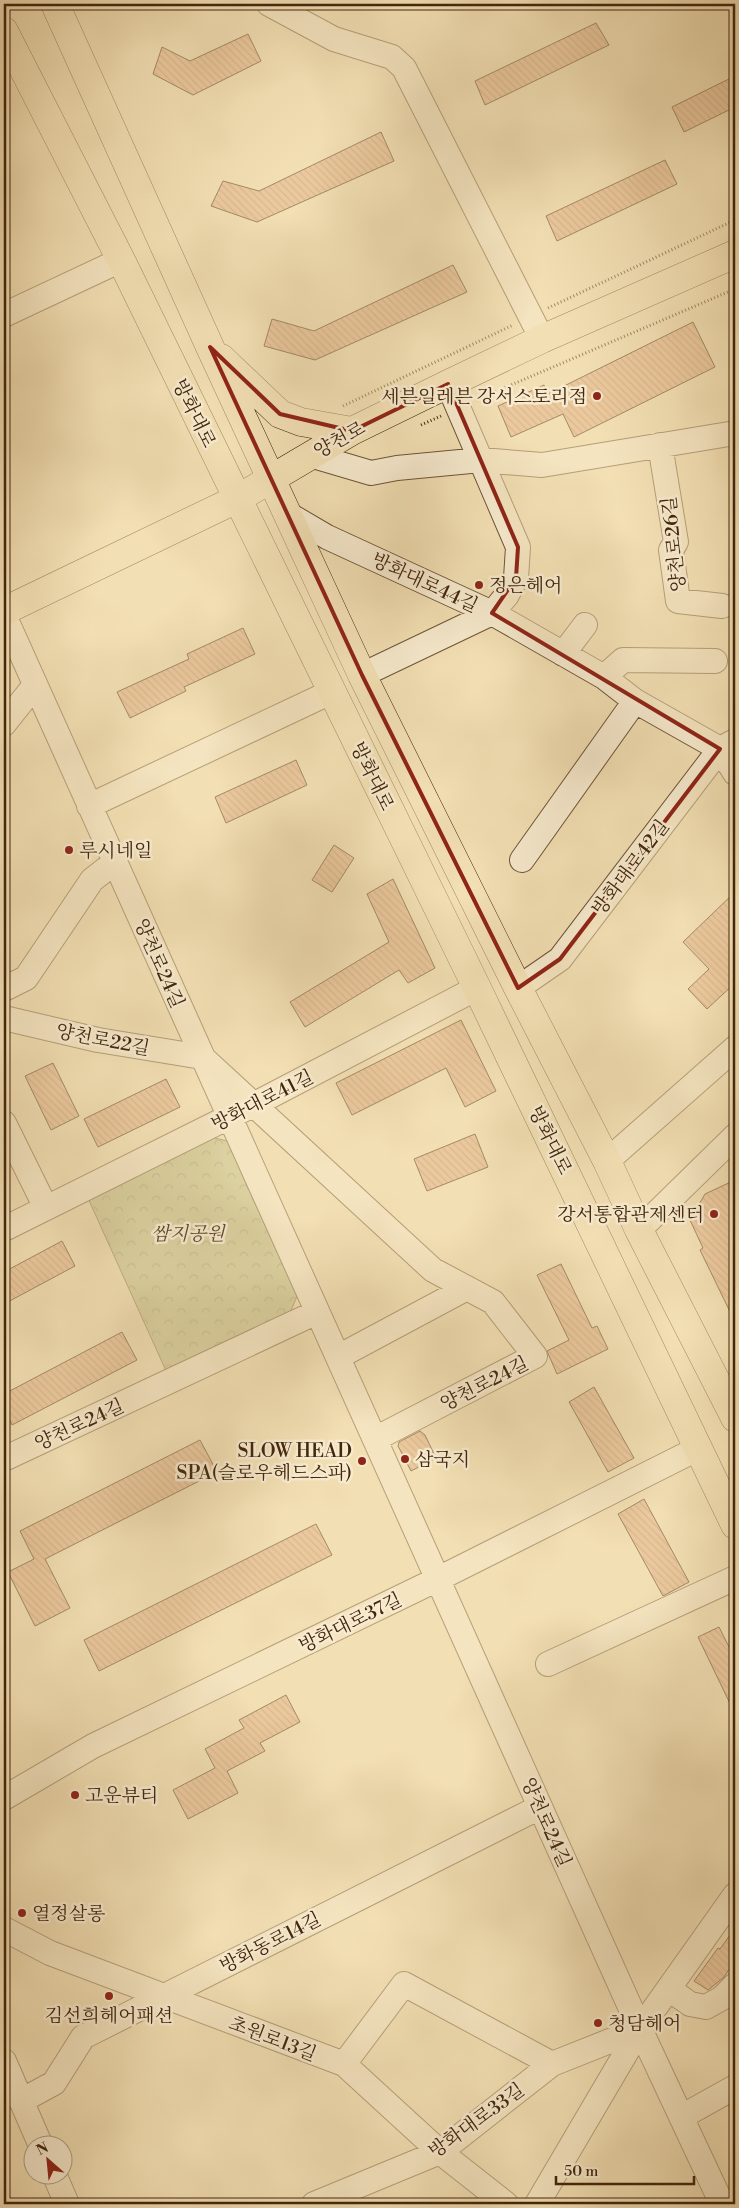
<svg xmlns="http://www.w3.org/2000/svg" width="739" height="2208" viewBox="0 0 739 2208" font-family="'Libre Bodoni','Noto Serif KR',serif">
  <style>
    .park { fill: url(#park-crowns); stroke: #81734b }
    .building { fill: url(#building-back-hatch); stroke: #42260d }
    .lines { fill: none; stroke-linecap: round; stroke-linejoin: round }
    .minor-casing { stroke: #6e5436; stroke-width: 26 }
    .major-casing { stroke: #42260d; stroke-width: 29 }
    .path { stroke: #42260d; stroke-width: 3; stroke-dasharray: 1 2.5; stroke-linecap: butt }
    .minor { stroke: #f7eace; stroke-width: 24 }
    .major { stroke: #f2dfb3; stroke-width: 28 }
    .marked { fill: none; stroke: #8f2418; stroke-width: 4; stroke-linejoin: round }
    .poi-dot { fill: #8f2418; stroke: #f7eace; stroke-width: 2 }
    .labels { text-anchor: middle; stroke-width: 5; stroke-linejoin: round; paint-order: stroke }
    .poi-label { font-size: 19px; fill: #42260d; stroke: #f7eace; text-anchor: start }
    .street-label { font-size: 19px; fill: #42260d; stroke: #f7eace }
    .park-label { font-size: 19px; font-style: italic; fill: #624c2c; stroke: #f7eace }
  </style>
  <defs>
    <pattern id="park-crowns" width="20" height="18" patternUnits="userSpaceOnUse" patternTransform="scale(1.25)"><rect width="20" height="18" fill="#c0c089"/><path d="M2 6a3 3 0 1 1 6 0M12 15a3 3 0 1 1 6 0" fill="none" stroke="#9e9c6e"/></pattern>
    <pattern id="building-back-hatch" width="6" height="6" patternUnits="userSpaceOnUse" patternTransform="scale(1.25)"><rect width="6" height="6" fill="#e4af84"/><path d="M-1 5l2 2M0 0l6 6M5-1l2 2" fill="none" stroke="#ba8e6a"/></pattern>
  </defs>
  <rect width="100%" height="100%" fill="#f2dfb3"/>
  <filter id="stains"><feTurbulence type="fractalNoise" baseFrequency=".004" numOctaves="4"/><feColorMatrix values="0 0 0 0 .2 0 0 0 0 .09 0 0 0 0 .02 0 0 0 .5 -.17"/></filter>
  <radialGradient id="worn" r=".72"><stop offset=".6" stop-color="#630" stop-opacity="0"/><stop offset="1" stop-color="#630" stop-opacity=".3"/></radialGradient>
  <path class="park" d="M207,1136l24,6 67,152 -11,26 -120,53 -80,-177z"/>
  <path class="building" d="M596,23l13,22 -124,60 -10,-24z
    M248,34l13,27 -68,34 -40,-21 9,-27 28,14z
    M735,76v31l-51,25 -12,-25z
    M381,132l13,29 -137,61 -46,-16 12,-25 36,10z
    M665,160l12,24 -120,57 -11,-25z
    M453,265l14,27 -152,68 -51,-14 8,-27 42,12z
    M693,322l22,45 -141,70 -11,-23 -52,23 -13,-31 46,-21 4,9z
    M243,628l12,26 -71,33 2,4 -56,27 -13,-26 72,-33 -2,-5z
    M296,760l11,25 -81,38 -11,-26z
    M334,845l20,13 -22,34 -20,-12z
    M393,879l42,89 -27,15 -9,-13 -94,57 -15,-25 99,-60 -22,-48z
    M735,892v91l-28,26 -19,-20 21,-20 -26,-27z
    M461,1020l35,71 -31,16 -19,-39 -94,47 -16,-32z
    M53,1063l26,53 -28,14 -26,-54z
    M166,1079l14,28 -82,40 -14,-28z
    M475,1134l13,33 -61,24 -13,-32z
    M735,1180v142l-35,-72 3,-2 -13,-28 15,-26z
    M62,1241l13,25 -71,38v-32z
    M561,1264l31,64 5,-2 11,23 -51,25 -10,-23 22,-11 -32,-65z
    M122,1332l15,28 -125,65 -8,-16v-15z
    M594,1387l40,71 -26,14 -39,-70z
    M420,1431l5,4 11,23 -25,13 -13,-25 1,-4z
    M200,1440l17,32 -172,87 25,49 -35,18 -27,-54 26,-13 -14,-28z
    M644,1499l45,83 -26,14 -45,-82z
    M316,1524l16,31 -233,116 -15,-31z
    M719,1627l16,32v55l-37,-77z
    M286,1695l14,27 -40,21 5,8 -38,20 11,22 -50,26 -15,-29 42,-22 -10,-19 39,-21 -5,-8z
    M735,1928v32l-11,17 -16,13 -14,-9 24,-33 2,1z"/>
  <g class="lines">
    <defs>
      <path id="minor" d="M269,4l65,35 58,18 12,11 138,271
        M4,315l117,-55
        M660,445l16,97 -5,8 7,51 44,5
        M310,455l61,18 26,-5 84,-8 61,5 193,-32
        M286,513l41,24 165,76 112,64 31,24 85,48 15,24
        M4,615l636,1414 82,175
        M563,654l22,-29
        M362,675l130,-62 15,-18 9,-17 2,-31 -70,-163
        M604,677l19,-17 92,1
        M4,724l31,-39
        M89,806l242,-114
        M522,860l113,-159
        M518,988l42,-29 160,-210 15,-8
        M4,989l22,-11 66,-98 23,-18
        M4,1018l94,22 104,17 231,213 60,32 42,54 -160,83
        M4,1123l42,85
        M607,1161l128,-113
        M4,1229l251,-125 222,-116
        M639,1230l96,-94
        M338,1357l129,-69
        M4,1459l313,-147
        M548,1664l187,-86
        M4,1798l89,-52 345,-167 261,-131
        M4,1929l46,24 294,111 96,88 66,52
        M669,1989l21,15 16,3 16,-9 13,-13
        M4,2061l37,85
        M344,2064l60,-80 148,80
        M21,2101l33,-18 29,-46 457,-230
        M681,2117l54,-30
        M55,2176l12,28
        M314,2204l126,-52 112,-88 88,-35 95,-134
        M537,2204l103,-175"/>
      <path id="major" d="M55,4l155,343 152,328 156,313 89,173 32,69 96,188
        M4,31l117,229 356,728 258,537
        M221,358l59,56 21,8 51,9
        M4,611l233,-112 115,-68 96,-47 94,-45 193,-85"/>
    </defs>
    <use href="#minor" class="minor-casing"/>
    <use href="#major" class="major-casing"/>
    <path class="path" d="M548,308l187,-88
      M476,400l259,-111
      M343,406l170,-81
      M421,425l20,-9"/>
    <use href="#minor" class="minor"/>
    <use href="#major" class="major"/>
  </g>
  <path d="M0 0H739V2208H0ZM210,347l70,67 72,17 96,-47 70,163 -2,31 -24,35 228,136 -160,210 -42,29 -156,-313z" fill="#f2dfb3" fill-opacity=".55" fill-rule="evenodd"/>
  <path class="marked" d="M210,347l70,67 72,17 96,-47 70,163 -2,31 -24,35 228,136 -160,210 -42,29 -156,-313z"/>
  <g class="poi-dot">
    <circle cx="597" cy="396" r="5"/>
    <circle cx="479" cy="585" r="5"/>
    <circle cx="69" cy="850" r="5"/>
    <circle cx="714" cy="1214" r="5"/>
    <circle cx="405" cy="1459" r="5"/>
    <circle cx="362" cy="1461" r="5"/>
    <circle cx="75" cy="1795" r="5"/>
    <circle cx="22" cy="1913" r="5"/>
    <circle cx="109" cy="1996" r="5"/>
    <circle cx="598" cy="2023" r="5"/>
  </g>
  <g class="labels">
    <g class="poi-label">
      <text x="587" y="403" text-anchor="end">세븐일레븐 강서스토리점</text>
      <text x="489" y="592">정은헤어</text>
      <text x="79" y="857">루시네일</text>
      <text x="704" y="1221" text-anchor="end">강서통합관제센터</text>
      <text x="352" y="1457" text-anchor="end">SLOW HEAD<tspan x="352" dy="22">SPA(슬로우헤드스파)</tspan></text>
      <text x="415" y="1466">삼국지</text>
      <text x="85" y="1802">고운뷰티</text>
      <text x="32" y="1920">열정살롱</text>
      <text x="109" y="2022" text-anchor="middle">김선희헤어패션</text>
      <text x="608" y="2030">청담헤어</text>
    </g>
    <g class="street-label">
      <text transform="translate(195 413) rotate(64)" y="7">방화대로</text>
      <text transform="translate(339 439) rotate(-29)" y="7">양천로</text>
      <text transform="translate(673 544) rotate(-96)" y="7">양천로26길</text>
      <text transform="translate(425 582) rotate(25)" y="7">방화대로44길</text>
      <text transform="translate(373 776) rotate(64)" y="7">방화대로</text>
      <text transform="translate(630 867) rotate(-53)" y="7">방화대로42길</text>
      <text transform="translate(160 963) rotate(66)" y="7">양천로24길</text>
      <text transform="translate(103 1039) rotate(11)" y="7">양천로22길</text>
      <text transform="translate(262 1100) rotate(-27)" y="7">방화대로41길</text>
      <text transform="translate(551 1140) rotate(64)" y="7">방화대로</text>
      <text transform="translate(484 1383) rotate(-27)" y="7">양천로24길</text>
      <text transform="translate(79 1424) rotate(-25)" y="7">양천로24길</text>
      <text transform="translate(350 1622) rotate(-26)" y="7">방화대로37길</text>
      <text transform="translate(547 1822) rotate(66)" y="7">양천로24길</text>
      <text transform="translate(270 1942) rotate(-27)" y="7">방화동로14길</text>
      <text transform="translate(273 2038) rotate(21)" y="7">초원로13길</text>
      <text transform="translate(476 2120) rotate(-36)" y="7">방화대로33길</text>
    </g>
    <g class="park-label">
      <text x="188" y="1240">쌈지공원</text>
    </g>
  </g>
  <rect width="739" height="2208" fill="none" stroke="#f2dfb3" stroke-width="20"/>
  <rect x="5" y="5" width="729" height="2198" fill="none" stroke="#42260d" stroke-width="2.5"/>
  <rect x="10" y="10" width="719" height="2188" fill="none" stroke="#42260d"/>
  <g transform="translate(48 2160) rotate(333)"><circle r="24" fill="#f7eace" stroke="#af9c81"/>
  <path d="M0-4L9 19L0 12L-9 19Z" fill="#8f2418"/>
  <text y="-8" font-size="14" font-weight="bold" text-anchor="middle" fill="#42260d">N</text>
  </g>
  <path d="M556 2176v8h138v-8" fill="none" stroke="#42260d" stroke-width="2.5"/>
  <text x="564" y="2176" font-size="15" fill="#42260d" stroke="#f7eace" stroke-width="4" paint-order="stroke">50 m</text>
  <rect width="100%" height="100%" filter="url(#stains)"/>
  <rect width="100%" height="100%" fill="url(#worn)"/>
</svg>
